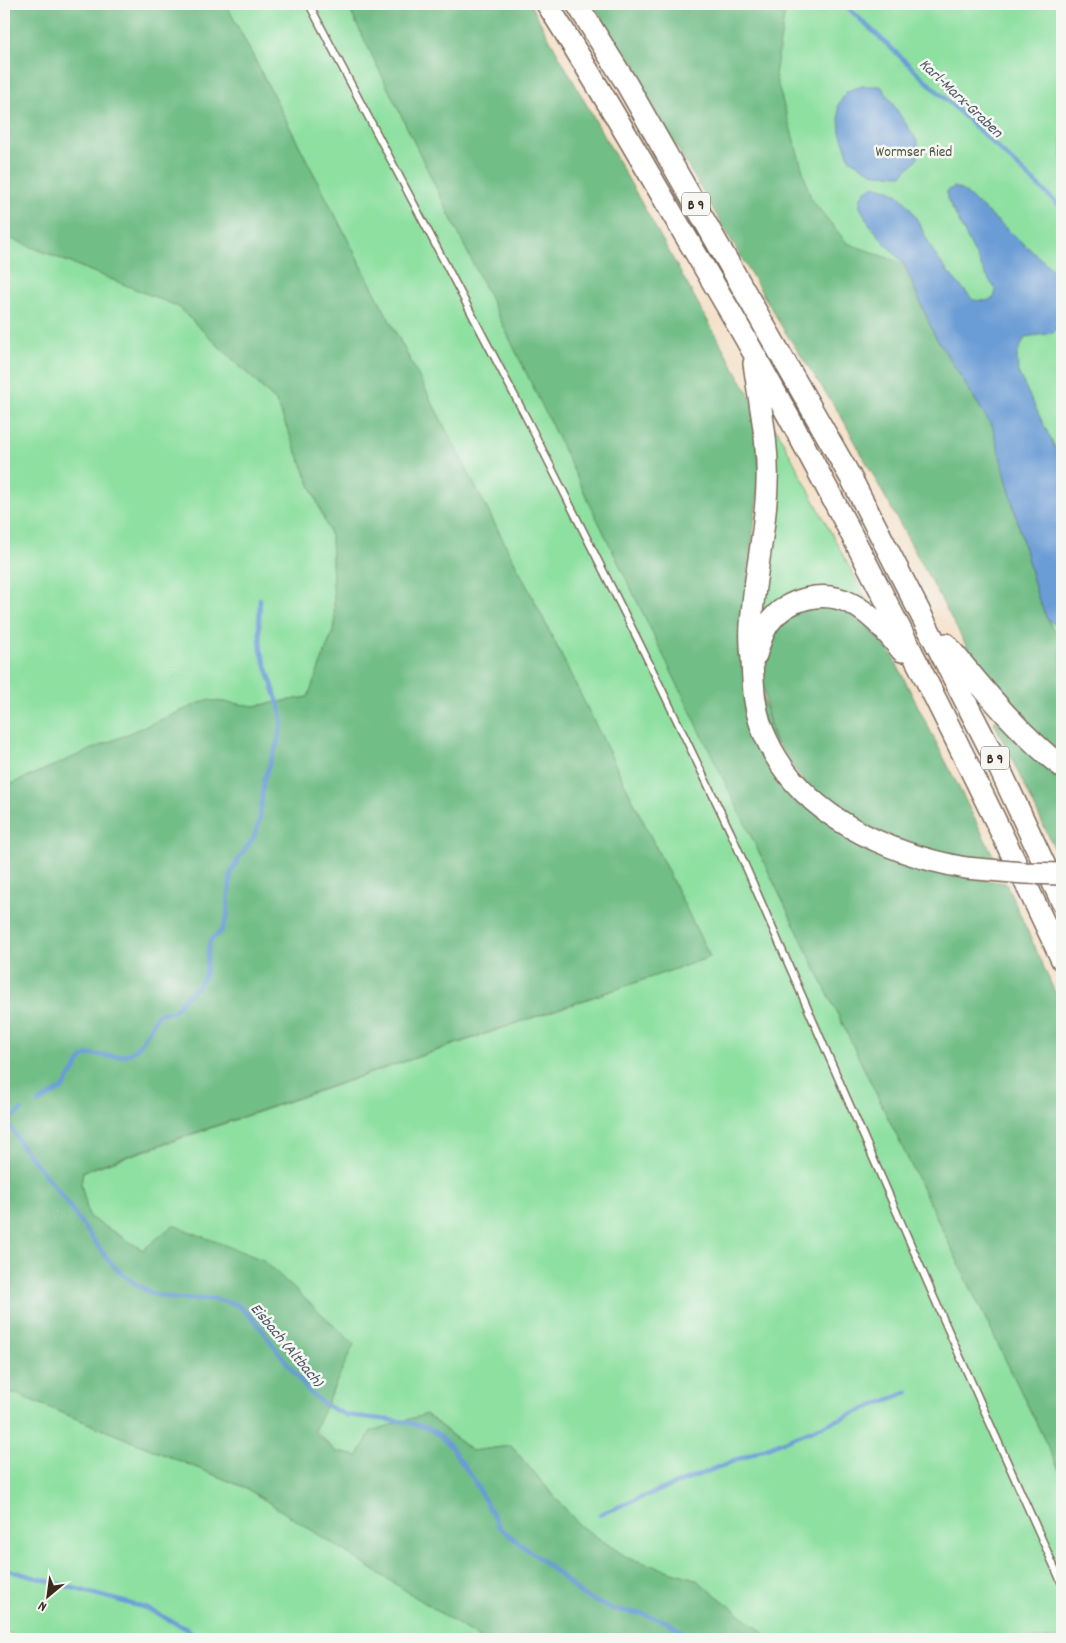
<svg xmlns="http://www.w3.org/2000/svg" width="1066" height="1643" viewBox="0 0 1066 1643" font-family="Dekko,sans-serif">
  <style>
    .green { fill: #8ee0a1; stroke: #648560 }
    .forest { fill: #72be87; stroke: #567452 }
    .water { fill: #6a9cd5; stroke: #52637a }
    .lines { fill: none; stroke-linecap: round; stroke-linejoin: round }
    .stream { stroke: #6a9cd5; stroke-width: 4.5 }
    .service-casing { stroke: #7c6a5a; stroke-width: 9 }
    .trunk-casing { stroke: #7c6a5a; stroke-width: 24 }
    .service { stroke: #fff; stroke-width: 6 }
    .trunk { stroke: #fff; stroke-width: 21 }
    .trunk-bridge-casing { stroke: #7c6a5a; stroke-width: 24; stroke-linecap: butt }
    .trunk-bridge { stroke: #fff; stroke-width: 21 }
    .labels { text-anchor: middle; stroke-width: 5; stroke-linejoin: round; paint-order: stroke }
    .shield { fill: #f6f6f2; stroke: #73675e; stroke-width: 1 }
    .shield-label { font-size: 14px; font-weight: bold; fill: #3b2a1e }
    .park-label { font-size: 15px; fill: #50583f; stroke: #f6f6f2 }
    .water-label { font-size: 16px; font-style: italic; fill: #4e5867; stroke: #f6f6f2 }
  </style>
  <rect width="100%" height="100%" fill="#f6f6f2"/>
  <filter id="ink" filterUnits="userSpaceOnUse"><feTurbulence type="fractalNoise" baseFrequency=".02" numOctaves="2"/><feDisplacementMap in="SourceGraphic" scale="10" xChannelSelector="R" yChannelSelector="G"/><feConvolveMatrix kernelMatrix="1 2 1 2 8 2 1 2 1" color-interpolation-filters="sRGB"/></filter>
  <filter id="wash" filterUnits="userSpaceOnUse"><feTurbulence type="fractalNoise" baseFrequency=".0096" numOctaves="4" result="noise"/><feDisplacementMap in="SourceGraphic" scale="20" xChannelSelector="R" yChannelSelector="G"/><feGaussianBlur stdDeviation="1.12" result="paint"/><feColorMatrix in="noise" values="0 0 0 0 0 0 0 0 0 0 0 0 0 0 0 0 0 1.4 0 .05"/><feComposite in="paint" operator="in"/></filter>
  <g filter="url(#wash)">
    <rect width="100%" height="100%" fill="#f4e0c8"/>
    <path class="green" d="M226,4h121l7,14 708,1458v163h-290l-77,-60 -67,-21 -48,-32 -69,-80 -39,5 -46,-37 -68,42 -22,-4 -193,-202 -54,-33 -8,-33 2,-12 627,-215 -178,-361z
      M694,4h368v729z
      M4,227l8,12 165,67 99,95 55,135 4,90 -27,71 -53,9 -48,-6 -203,87z
      M773,428l4,2 94,178 -109,10z
      M4,1389l242,99 235,151h-456l-21,-8z"/>
    <path class="forest" d="M4,4h222l306,592 178,361 -627,214 -2,13 8,33 54,33 30,-25 90,35 91,84 -40,87 22,21 22,4 13,-25 55,-17 45,37 40,-5 69,80 48,32 67,21 77,60h-291l-235,-151 -242,-99v-602l203,-87 48,6 53,-9 27,-71 -4,-90 -55,-135 -99,-95 -165,-67 -8,-12z
      M347,4h183l221,394 9,73 -17,154 43,158 184,95 36,5 56,125v468z
      M593,4h193l-11,71 36,124 36,44 57,21 30,70 59,94 44,167 10,24 14,22 1,106 -8,1 -53,-52 -28,-38 -132,-242 -59,-89z
      M833,606l29,14 29,33 107,212 -49,-7 -82,-30 -63,-45 -32,-47 -12,-66 7,-24 14,-24 25,-15z
      M996,720l24,24 42,33v87l-68,-142z"/>
    <path class="water" d="M862,86h19l37,56v16l-16,17 -26,-1 -26,-14 -10,-28 -2,-27 9,-14z
      M873,186c37,1 46,43 63,70 10,15 25,30 37,44l13,1 8,-3 2,-8 -11,-16 -38,-76v-7l7,-4 8,3 95,83 5,10v36l-9,14 -28,4 -8,18 1,17 44,90v167l-15,-10 -10,-24 -44,-167 -59,-94 -30,-70 -22,-24 -14,-18 -8,-15v-8l5,-9z"/>
    <g class="lines">
      <path class="stream" d="M844,4l218,204
        M38,1103l25,-15 20,-31c10,-5 17,-1 28,-1 30,3 34,-22 47,-42l16,-3 10,-13 13,-11 7,-10 2,-7 3,-26 2,-4 11,-10 5,-13 4,-44 8,-15 15,-21 6,-18 4,-40 13,-35 5,-22 -1,-10 -20,-62 -2,-27 1,-24
        M4,1120l8,9 9,16 45,56 15,22 28,38 12,12 16,12 16,9 23,5h39l23,6 18,17 53,70 16,13 21,10 61,7 20,6 13,8 10,10 22,31 28,51 54,42 28,25 29,14 32,5 24,8 27,17
        M6,1122l16,-12
        M600,1514l308,-122
        M4,1569l142,39 39,20 13,11"/>
    </g>
  </g>
  <g filter="url(#ink)">
    <g class="lines">
      <defs>
        <path id="service" d="M309,4l221,421 110,219 91,189 222,508 109,243"/>
        <path id="trunk" d="M547,4c45,71 87,143 129,216 26,44 52,87 77,132 111,199 212,402 309,608
          M577,4l49,79 225,395 145,283 66,141
          M754,363c5,39 15,80 13,120 -1,48 -13,94 -16,142 -1,12 0,23 1,34 1,29 2,55 15,81 35,76 121,114 199,128
          M946,644c36,43 71,88 116,123
          M756,655c3,-11 6,-22 13,-32 18,-25 55,-34 83,-19 21,11 35,29 50,47"/>
      </defs>
      <use href="#service" class="service-casing"/>
      <use href="#trunk" class="trunk-casing"/>
      <use href="#service" class="service"/>
      <use href="#trunk" class="trunk"/>
      <defs>
        <path id="trunk-bridge" d="M966,868l58,5 38,1"/>
      </defs>
      <use href="#trunk-bridge" class="trunk-bridge-casing"/>
      <use href="#trunk-bridge" class="trunk-bridge"/>
    </g>
  </g>
  <g class="labels">
    <g class="shield">
      <rect x="682" y="192.5" width="28" height="23" rx="4"/>
      <rect x="981" y="746.5" width="28" height="23" rx="4"/>
    </g>
    <g class="shield-label">
      <text x="696" y="209">B 9</text>
      <text x="995" y="763">B 9</text>
    </g>
    <g class="park-label">
      <text x="914" y="156">Wormser Ried</text>
    </g>
    <g class="water-label">
      <text transform="translate(962 97) rotate(43)" y="6">Karl-Marx-Graben</text>
      <text transform="translate(288 1344) rotate(50)" y="6">Eisbach (Altbach)</text>
    </g>
  </g>
  <rect width="1066" height="1643" fill="none" stroke="#f6f6f2" stroke-width="20"/>
  <g transform="translate(48 1596) rotate(209)" stroke="#f6f6f2" stroke-width="4" paint-order="stroke">
  <path d="M0-4L9 19L0 12L-9 19Z" fill="#3b2a1e"/>
  <text y="-8" font-size="14" font-weight="bold" text-anchor="middle" fill="#3b2a1e">N</text>
  </g>
</svg>
